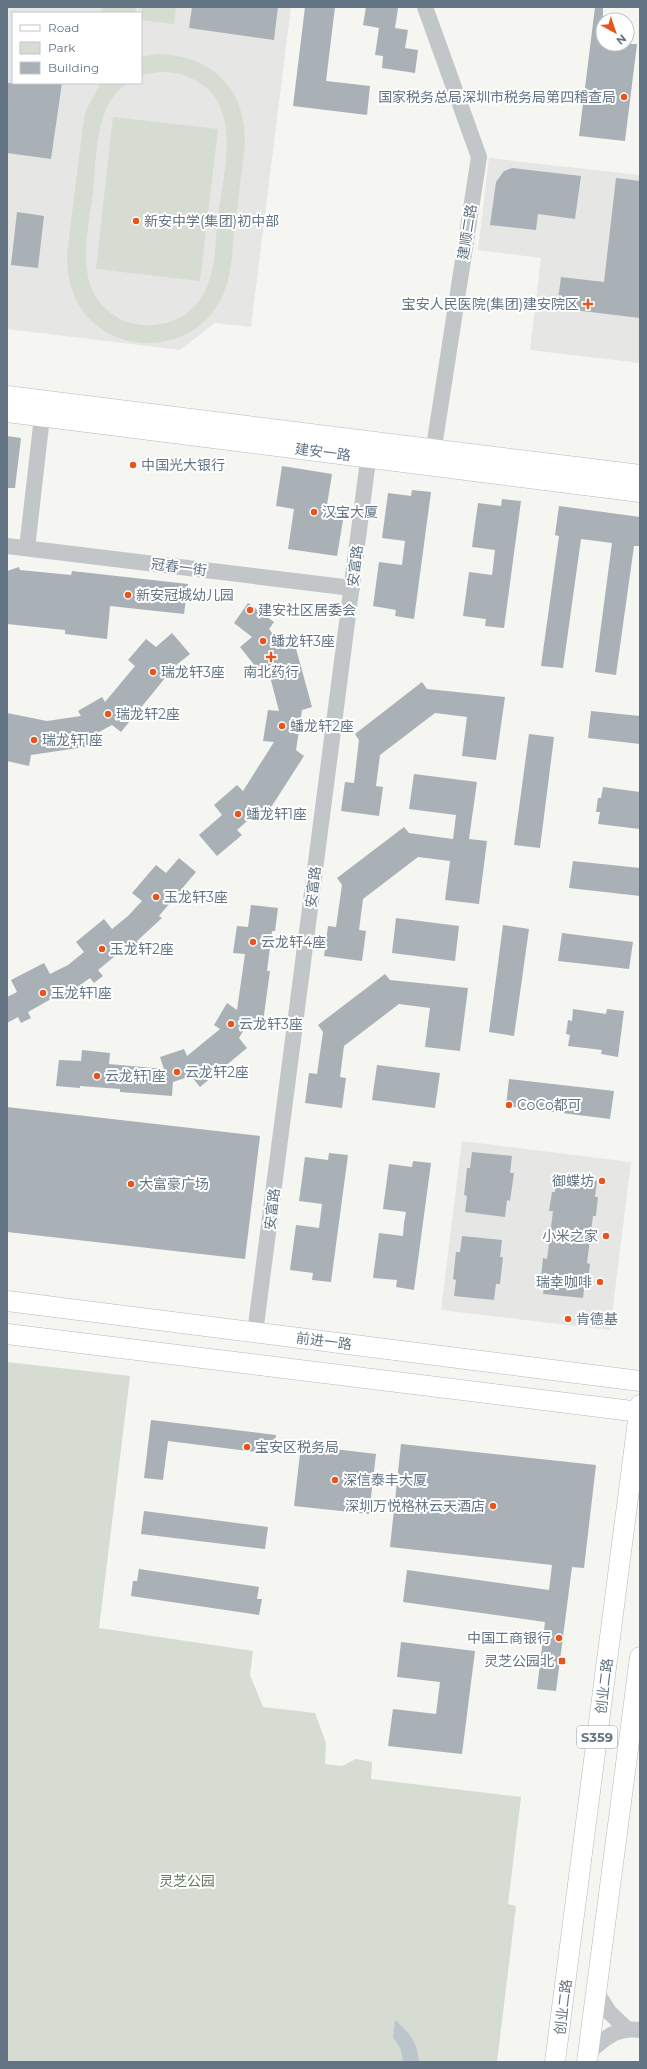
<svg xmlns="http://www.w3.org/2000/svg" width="647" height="2069" viewBox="0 0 647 2069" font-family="Montserrat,'Noto Sans SC',sans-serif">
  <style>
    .built { fill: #e6e7e5; fill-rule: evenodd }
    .green { fill: #d6dcd2 }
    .water { fill: #bbc6cc }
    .building { fill: #a9b1b7 }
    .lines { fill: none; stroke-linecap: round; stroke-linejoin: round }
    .major-casing { stroke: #b5b9bd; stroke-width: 21 }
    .minor { stroke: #c2c6c9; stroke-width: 16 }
    .major { stroke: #fff; stroke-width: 20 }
    .poi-dot { fill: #e9541d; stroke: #fff; stroke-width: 1.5 }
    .labels { text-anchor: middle; stroke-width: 4; stroke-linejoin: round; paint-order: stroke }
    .shield { fill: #fff; stroke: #929ea9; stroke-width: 1 }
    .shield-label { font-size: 13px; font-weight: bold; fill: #637484 }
    .poi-label { font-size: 14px; fill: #637484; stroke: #fff; text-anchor: start }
    .street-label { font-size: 14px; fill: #637484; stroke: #fff }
    .park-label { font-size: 14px; fill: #667a62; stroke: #fff }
  </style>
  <rect width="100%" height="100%" fill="#f5f5f1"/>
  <path class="built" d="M7,7h284l-40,320 -36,-4 -35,27 -173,-21zM13,13h128v70h-128z
    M489,158l151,17v188l-110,-13 11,-92 -63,-8z
    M462,1141l169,21 -21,168 -169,-20z"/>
  <path class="green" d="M102,7h34l-1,6h-34z
    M142,7h34l-2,17 -33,-4z
    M157,54c55,1 89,34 88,90 -4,30 -7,60 -11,90 -2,22 -3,47 -14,67 -27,51 -100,56 -135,13 -14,-18 -18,-38 -18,-60l16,-129 3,-15 15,-27h27c-34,21 -31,74 -35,109 -5,43 -21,96 22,124 14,9 31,11 46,8 18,-3 35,-15 43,-31 12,-22 11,-52 14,-76 5,-45 27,-114 -27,-139 -16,-7 -34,-8 -50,-2v-19z
    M113,117l105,12 -18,152 -104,-12z
    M7,1362l123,14 -31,252 154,23 -3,24 13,32 52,6 11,30 -1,21 17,2 14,-7 16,3 -1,17 150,18 -13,107 8,2 -19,156h-490z"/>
  <path class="water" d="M395,2020c14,12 23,23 24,42h-16c-1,-10 -3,-17 -10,-24z"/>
  <path class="building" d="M192,7h86l-4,33 -85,-12z
    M305,7h30l-9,74 44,5 -3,29 -74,-9z
    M366,7l32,1 -3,20 13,2 -3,18 13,2 -3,23 -33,-5 1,-12 -8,-1 4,-27 -16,-3z
    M595,7h8v37h34l-12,97 -46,-5z
    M7,83h55l-11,76 -44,-6z
    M512,168l69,8 -6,43 -37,-5 -2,16 -46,-5 6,-43 8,-11z
    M616,178l24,3v137l-83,-10 4,-31 43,5z
    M17,212l27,4 -6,52 -27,-3z
    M7,436l14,2 -6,50h-8z
    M282,466l50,8 -6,37 18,3 -7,42 -49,-7 6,-40 -18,-3z
    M412,490l19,2 -17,127 -19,-3 1,-6 -23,-4 6,-44 23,3 3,-24 -23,-3 6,-45 23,3z
    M502,499l19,2 -17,127 -19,-2 1,-7 -23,-3 6,-44 23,3 3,-25 -23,-3 6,-44 23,3z
    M559,506l81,11v29h-6l-18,129 -21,-3 17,-129 -31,-4 -18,129 -22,-2 18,-130 -4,-1z
    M19,567l1,3 51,5 1,-4 116,13 -4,30 -74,-8 -3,33 -42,-5v-4l-58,-6v-53z
    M248,603l26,19 -5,7 15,19 11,-3 17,62 -10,3 -6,40 8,6 -36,56 -6,-4 -25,22 5,5 -25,21 -18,-21 23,-20 -8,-10 23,-20 6,6 31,-49 -11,-1 5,-31 11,1 -12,-46 -8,6 -19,-24 12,-10 -18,-14z
    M172,633l18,21 -16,13 -53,65 -9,-7 -15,8 1,12 -67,10 -2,11 -22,-5v-48l40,8 34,-5 -3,-5 24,-14 3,5 30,-36 -7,-6 18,-21 10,8z
    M422,682l5,7 78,8 -9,63 -34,-4 5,-39 -32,-4 -55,42 -4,31 7,1 -4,29 -38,-5 4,-29 9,1 5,-43 -4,-6z
    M591,711l49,5v28l-52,-6z
    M529,734l25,3 -14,111 -26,-3z
    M414,774l63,8 -8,57 18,2 -8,63 -34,-4 5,-39 -32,-4 -55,42 -4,31 7,1 -4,30 -38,-5 4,-30 8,1 6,-42 -5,-7 67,-51 5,6 44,6 3,-24 -47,-6z
    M603,787l37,5v37l-42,-5 2,-12h-4l2,-14h3z
    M179,858l17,14 -37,44 3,2 -25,23 3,5 -9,7 -5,-6 -28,23 5,6 -9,7 -4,-5 -28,20 -2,-4 -32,18 3,6 -10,5 -3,-6 -11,6v-26l10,-5 -6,-12 33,-17 6,11 18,-9 16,-13 -8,-10 28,-23 8,10 16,-13 14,-15 -10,-8 24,-28 10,8z
    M573,861l67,7v28l-71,-8z
    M251,905l27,3 -3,23h-3l-5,40h3l-7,51 -14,-1 -10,17 8,10 -47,39 -9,-11 -18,6 -1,14 -52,-4v-3l-40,-3v2l-24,-2 3,-26 22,1 1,-11 28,3 -1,11 55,5 -4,-12 24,-8 3,7 33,-27 -6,-4 13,-22 10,7 8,-56 -12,-1 4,-27 11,1z
    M396,918l63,8 -4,35 -63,-8z
    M503,925l26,4 -15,107 -25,-4z
    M562,933l71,9 -4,27 -71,-8z
    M385,974l5,6 78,8 -8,63 -35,-4 5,-39 -31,-4 -55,42 -4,31 6,1 -4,30 -37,-5 4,-30 8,1 6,-42 -5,-7z
    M573,1009l33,5 1,-5 17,2 -6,46 -17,-3 1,-4 -34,-4 2,-11 -4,-1 2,-14 4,1z
    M377,1065l63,8 -5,35 -63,-8z
    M509,1079l105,12 -4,28 -104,-13z
    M7,1107l253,29 -15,123 -238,-27z
    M472,1152l40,4 -2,17h4l-4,28 -3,-1 -2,17 -40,-5 2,-16 -3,-1 3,-27h3z
    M329,1153l19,2 -17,127 -19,-2 1,-7 -23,-3 6,-45 23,3 3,-24 -23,-3 6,-44 23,3z
    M413,1161l18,2 -17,127 -18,-3 1,-7 -24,-2 6,-45 24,3 1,-13 2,-11 -23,-3 6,-45 23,3z
    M557,1176l40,5 -2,16h3l-2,19h-3l-6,47 3,1 -2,18h-3l-2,16 -40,-4 2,-16 -4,-1 2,-19 4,1 6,-48h-4l3,-19h3z
    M462,1236l40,4 -2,17h3l-3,27h-4l-2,16 -40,-4 2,-16 -3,-1 3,-27h4z
    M151,1420l125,15 -3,19 -105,-13 -5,39 -19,-2z
    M401,1444l195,21 -12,103 -12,-1 -16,124 -19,-2 8,-67 -142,-20 4,-32 142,20 3,-25 -162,-18z
    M301,1445l75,9 -7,60 -75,-8z
    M144,1511l124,16 -3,22 -124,-15z
    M139,1569l120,18 -2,12h5l-3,16 -128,-19 2,-15h4z
    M401,1642l74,9 -13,103 -74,-8 5,-37 43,5 4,-32 -43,-5z"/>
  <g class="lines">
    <defs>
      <path id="major" d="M7,396l633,79
        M7,412l633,80
        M7,1301l633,80
        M7,1334l633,78
        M555,2062l85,-657
        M587,2062l53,-405"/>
    </defs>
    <use href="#major" class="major-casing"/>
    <path class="minor" d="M425,7l54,150 -47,303
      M7,546l345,42
      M27,548l15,-131
      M255,1333l115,-888
      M597,1993l12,19 18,17
      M588,2053c17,-15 28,-26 52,-23"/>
    <use href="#major" class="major"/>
  </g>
  <g class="poi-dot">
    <circle cx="624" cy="97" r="4"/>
    <circle cx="136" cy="221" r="4"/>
    <path d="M586 298h4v4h4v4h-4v4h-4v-4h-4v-4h4z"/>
    <circle cx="133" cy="465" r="4"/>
    <circle cx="314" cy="512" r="4"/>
    <circle cx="128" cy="595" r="4"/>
    <circle cx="250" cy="610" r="4"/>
    <circle cx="263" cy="641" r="4"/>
    <path d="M269 651h4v4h4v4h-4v4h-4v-4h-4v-4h4z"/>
    <circle cx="153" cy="672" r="4"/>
    <circle cx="108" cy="714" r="4"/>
    <circle cx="282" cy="726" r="4"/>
    <circle cx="34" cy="740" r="4"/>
    <circle cx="238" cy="814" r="4"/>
    <circle cx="156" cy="897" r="4"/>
    <circle cx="253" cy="942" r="4"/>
    <circle cx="102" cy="949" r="4"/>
    <circle cx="43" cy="993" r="4"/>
    <circle cx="231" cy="1024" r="4"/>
    <circle cx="177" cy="1072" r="4"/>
    <circle cx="97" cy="1076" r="4"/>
    <circle cx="509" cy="1105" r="4"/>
    <circle cx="602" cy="1181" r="4"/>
    <circle cx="131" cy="1184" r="4"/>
    <circle cx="606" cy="1236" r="4"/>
    <circle cx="600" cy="1282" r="4"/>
    <circle cx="568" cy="1319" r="4"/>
    <circle cx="247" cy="1447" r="4"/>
    <circle cx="335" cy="1480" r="4"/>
    <circle cx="493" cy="1506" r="4"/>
    <circle cx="559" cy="1638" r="4"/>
    <rect x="558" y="1657" width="8" height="8" rx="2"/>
  </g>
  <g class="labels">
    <rect class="shield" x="577" y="1726" width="40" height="22" rx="3"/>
    <g class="shield-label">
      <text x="597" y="1742">S359</text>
    </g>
    <g class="poi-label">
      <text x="616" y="102" text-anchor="end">国家税务总局深圳市税务局第四稽查局</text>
      <text x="144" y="226">新安中学(集团)初中部</text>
      <text x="579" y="309" text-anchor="end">宝安人民医院(集团)建安院区</text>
      <text x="141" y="470">中国光大银行</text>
      <text x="322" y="517">汉宝大厦</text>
      <text x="136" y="600">新安冠城幼儿园</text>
      <text x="258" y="615">建安社区居委会</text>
      <text x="271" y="646">蟠龙轩3座</text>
      <text x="161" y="677">瑞龙轩3座</text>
      <text x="271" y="677" text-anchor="middle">南北药行</text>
      <text x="116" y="719">瑞龙轩2座</text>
      <text x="290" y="731">蟠龙轩2座</text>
      <text x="42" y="745">瑞龙轩1座</text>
      <text x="246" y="819">蟠龙轩1座</text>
      <text x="164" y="902">玉龙轩3座</text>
      <text x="261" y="947">云龙轩4座</text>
      <text x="110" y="954">玉龙轩2座</text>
      <text x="51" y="998">玉龙轩1座</text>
      <text x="239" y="1029">云龙轩3座</text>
      <text x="185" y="1077">云龙轩2座</text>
      <text x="105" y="1081">云龙轩1座</text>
      <text x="517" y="1110">CoCo都可</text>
      <text x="594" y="1186" text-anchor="end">御蝶坊</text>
      <text x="139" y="1189">大富豪广场</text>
      <text x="598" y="1241" text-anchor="end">小米之家</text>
      <text x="592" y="1287" text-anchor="end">瑞幸咖啡</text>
      <text x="576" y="1324">肯德基</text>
      <text x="255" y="1452">宝安区税务局</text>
      <text x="343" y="1485">深信泰丰大厦</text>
      <text x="485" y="1511" text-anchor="end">深圳万悦格林云天酒店</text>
      <text x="551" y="1643" text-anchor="end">中国工商银行</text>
      <text x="554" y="1666" text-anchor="end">灵芝公园北</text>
    </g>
    <g class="street-label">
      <text transform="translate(467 232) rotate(-81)" y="5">建顺二路</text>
      <text transform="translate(323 452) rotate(7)" y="5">建安一路</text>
      <text transform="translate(355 566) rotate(-83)" y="5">安富路</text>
      <text transform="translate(179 567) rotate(7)" y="5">冠春一街</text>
      <text transform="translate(313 887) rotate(-83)" y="5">安富路</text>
      <text transform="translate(272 1209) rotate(-83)" y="5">安富路</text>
      <text transform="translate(324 1341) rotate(7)" y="5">前进一路</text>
      <text transform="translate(604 1686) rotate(-83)" y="5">创业二路</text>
      <text transform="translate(563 2007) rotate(-83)" y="5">创业二路</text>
    </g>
    <g class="park-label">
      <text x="187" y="1886">灵芝公园</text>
    </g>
  </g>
  <rect width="647" height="2069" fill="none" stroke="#637484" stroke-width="16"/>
  <rect x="12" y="12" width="130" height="72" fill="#ffffff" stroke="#c1c7ce"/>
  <rect x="20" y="25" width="20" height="6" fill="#ffffff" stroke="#c1c7ce"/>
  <text x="48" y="32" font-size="12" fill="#637484">Road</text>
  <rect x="20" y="42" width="20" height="12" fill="#d6dcd2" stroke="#c1c7ce"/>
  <text x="48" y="52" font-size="12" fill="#637484">Park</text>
  <rect x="20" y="62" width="20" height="12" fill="#a9b1b7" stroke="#c1c7ce"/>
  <text x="48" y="72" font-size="12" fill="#637484">Building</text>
  <g transform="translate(615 32) rotate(140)"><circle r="19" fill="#ffffff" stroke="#c1c7ce"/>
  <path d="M0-3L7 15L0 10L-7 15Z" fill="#e9541d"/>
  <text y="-6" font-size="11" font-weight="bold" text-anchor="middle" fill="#637484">N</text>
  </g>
</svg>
